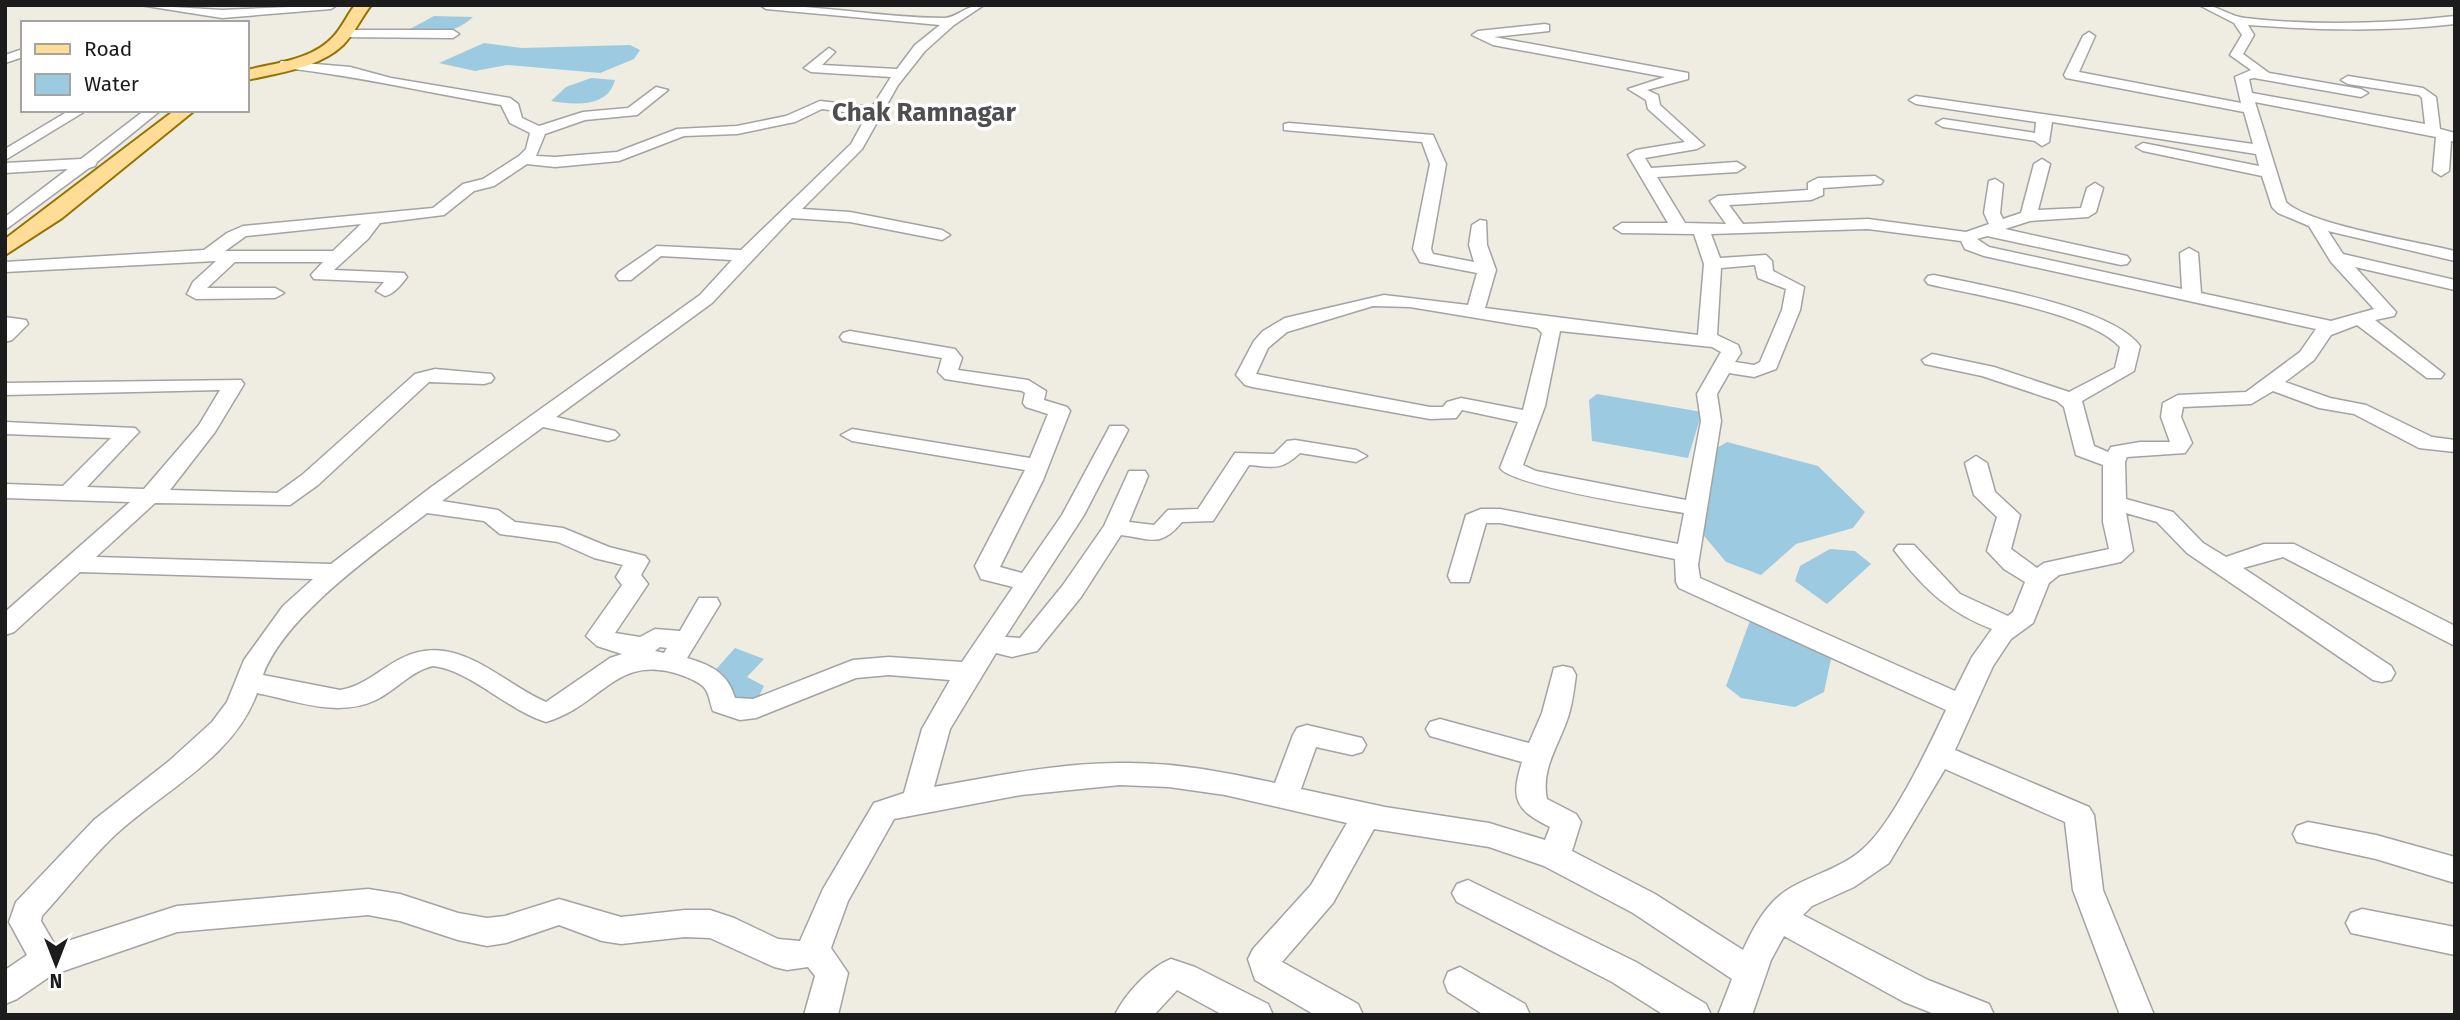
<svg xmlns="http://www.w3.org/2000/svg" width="2460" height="1020" viewBox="0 0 2460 1020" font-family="'Fira Sans',sans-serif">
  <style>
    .water { fill: #9ccae1 }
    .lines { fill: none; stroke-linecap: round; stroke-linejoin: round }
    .minor-casing { stroke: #a3a3a3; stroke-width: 3 }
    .major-casing { stroke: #957300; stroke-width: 4 }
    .minor { fill: #fff; fill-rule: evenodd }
    .major { fill: #ffdd96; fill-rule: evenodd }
    .labels { text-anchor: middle; stroke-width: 7; stroke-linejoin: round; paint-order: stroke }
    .far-district-label { font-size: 26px; font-weight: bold; fill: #4f4f4f; stroke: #fff }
  </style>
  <rect width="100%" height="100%" fill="#efece1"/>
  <path class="water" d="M434,16l39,1c-20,19 -41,15 -65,13z
    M484,43l38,5 108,-3 10,5 -6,9 -34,14 -93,-8 -32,6 -36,-8z
    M591,78l24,2c-7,28 -41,25 -64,21l15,-14z
    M1597,394l105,18 -14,46 -96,-17 -3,-41z
    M1727,442l91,24 47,46 -12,16 -57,16 -35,31 -35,-13 -32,-38 16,-72z
    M1830,549l25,2 16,13 -44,40 -32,-23 5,-15z
    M1751,618l80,41 -7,33 -29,15 -54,-9 -15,-12z
    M735,648l29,11 -17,18 17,9 -10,20 -25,-2 -2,-23 -17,-5z"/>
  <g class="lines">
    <defs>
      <path id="minor" d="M140,5l82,5 115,-5 -6,4 -109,9z
        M760,5c62,0 123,13 184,13 13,0 21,-13 40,-13l-30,20 -29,26 -27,34 -36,64 -60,60 48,3 92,18 8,5 -8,5 -92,-18 -58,-4 -80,85 -156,114 59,14 4,4 -4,4 -7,2 -65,-14 -101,74 56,9 17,12 48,6 46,19 36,9 4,5 -8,14 7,9 -33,49 25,4 15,-8 25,2 19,-33h18l3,6 -33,54c24,7 41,15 48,40l18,1 100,-39 36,-3 73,5 51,-75 -32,-8 -6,-13 50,-96 -173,-29 -11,-6 11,-6 178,29 18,-44 -22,-7 -3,-4 2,-10 -3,-2 -77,-12 -7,-7 4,-14 -99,-17 -3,-4 3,-4 7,-2 105,18 7,9 -4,12 70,10 18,11 -2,9 23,7 3,4 -27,69 -43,87 22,6 40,-58 48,-89h14l4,4 -44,85 -79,122 15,1 43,-53 41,-59 25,-55h16l3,5 -19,46 25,3 14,-15 30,-1 37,-56 39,1 13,-13 8,-1 61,10 11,6 -11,6 -56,-9c-19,18 -26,14 -51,12l-36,56 -31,1c-22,26 -30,17 -61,13l-40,62 -44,54 -25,6 -16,-4 -46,76 -16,58c62,-11 124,-24 187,-24 52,-1 103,9 154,20l18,-48 4,-7 10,-3 55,13 4,7 -4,7 -10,3 -36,-8 -15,42 84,18 104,16 56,17 5,-13c-34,-17 -40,-27 -28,-65l-92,-26 -4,-7 4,-7 10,-3 89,24 13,-30 12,-45 9,-2 9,2 4,7c-2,13 -3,26 -7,39 -8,28 -29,54 -22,85l29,15 5,8 -9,29 83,43 88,56c11,-24 25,-50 49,-63 25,-14 55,-21 75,-42 28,-27 62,-99 79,-135l-267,-122 -3,-6 -1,-23 -175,-36h-14l-17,59h-18l-3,-6 18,-61 15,-6h19l178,35 6,-31c-30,-5 -172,-27 -184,-45l18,-46 -56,-12 -6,8 -26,1 -178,-32 -7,-2 -9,-10 18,-34 9,-10 22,-13 99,-23 84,10 9,-32 -57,-11 -7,-13 17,-85 -8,-22 -138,-12v-6l5,-1 144,12 13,29 -15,85 2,5 41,8 -5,-17 3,-20 8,-5 6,1 1,24 9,25 -11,38 213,27 6,-71 -10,-30 -72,-1 -8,-5 8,-5h46l-40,-68 8,-5 49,-8 -37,-33 -2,-9 -18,-11 37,-12 -172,-32 -21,-10 6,-4 67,-7 4,1v6l-55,6 194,36v6l-41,11 11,5 2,10 44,40 -7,4 -52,9 6,10 86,-6 8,5 -8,5 -80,5 28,46 41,1 -16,-23 8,-5 90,-6v-7l10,-5 57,-2 8,5 -2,3 -58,4v7l-12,5 -82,5 14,19 125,-5 98,13 23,-8 -5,-11 5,-32 6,-2 8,5 -3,29 3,6 18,-6 13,-49 8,-5 8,5 -12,46 43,-2 6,-20 8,-5 8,5 -7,24 -8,5 -58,4 -25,8 122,27 3,4 -3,4 -6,1 -134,-29 -10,3 12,8 193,42 -2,-36 9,-5 9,5 3,40 130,28 43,-12 -43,-47 -22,-36 -31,-13 -6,-6 -10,-31 -119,-25 -7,-4 7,-4 116,23 -3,-12 -204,-32 -3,20 -7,4 -7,-5 -92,-14 -7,-4 7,-4 92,14 1,-11 -120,-18 -7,-4 7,-4 337,48 -9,-32 -178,-34 -2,-3 19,-39 6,-4 6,4 -16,36 162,31 -6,-26 16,-7 -21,-15 12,-20 -8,-12 -35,-18c20,0 29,11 46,13 70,8 140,6 210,-2v8c-70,8 -137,6 -207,1l6,10 -11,19 26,19 92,16 7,4 -7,4 -107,-19 -5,1 3,14 173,31 -3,-26 -3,-3 -71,-11 -7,-4 7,-4 75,12 13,9 4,32 15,4v9l-4,-1 -2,30 -8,5 -8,-5 3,-34 -181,-35 31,100c23,23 133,40 169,49v10l-127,-30 15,23 112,26v10l-100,-23 41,45 -2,4 -19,4 69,54 -3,4h-14l-70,-53 -26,10 -17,25 -29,22 45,16 36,7 66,32 23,3v12l-36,-4 -65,-34 -35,-6 -46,-17 -22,13 -68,3 -2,10 11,26 -7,10 -58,4 -2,5 1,37 47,13 30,31 23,14 38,-13h30l161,82v20l-172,-89 -40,11 148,98 4,7 -4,7 -9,2 -9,-2 -186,-127 -30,-31 -31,-9 7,38 -12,11 -62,13 -10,8 -16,40 -22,16 -18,27 -38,84 134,57 5,8 9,75 51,125h-34l-47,-125 -8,-68 -120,-53 -56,94 -35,24 -42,19 -9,9 125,65 61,24 5,11h-57l-33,-13 -120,-66 -13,24 -19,55h-34l14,-36 -99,-66 -89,-47 -55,-19 -115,-18 -41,74 -51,59 76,42 5,11h-48l-60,-35 -7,-21 5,-10 58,-64 36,-62 -122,-28 -56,-8 -49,-2 -99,10 -127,24 -46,82 -17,47 17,25 -10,42h-34l11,-39 -7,-9 -21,3 -13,-3 -64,-29 -25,-1 -64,7 -19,-3 -43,-16 -53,18 -19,3 -29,-6 -58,-19 -32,-6 -191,17 -125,43 -35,24 -12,5v-34l22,-15 -18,-33 7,-20 78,-82 75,-59 43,-39 15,-20 17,-42 39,-54 30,-27 -233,-7 -66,60 -9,3v-23l125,-110 -125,-4v-14l58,2 48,-48 -106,-4v-12l130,6 4,4 -4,4 -48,51 57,2 55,-64 21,-35 -215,5v-12l236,-3 3,4 -29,48 -45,58 107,3 25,-18 113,-101 20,-5 56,5 3,4 -3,4 -7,2 -55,-2 -111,103 -28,20 -135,-2 -59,54 235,7 99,-76 270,-193 32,-35 -71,-4 -30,24h-12l-3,-4 3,-4 38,-26 84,4 110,-106 16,-29 -45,-6 -27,13 -58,12 -53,2 -65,25 -64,6 -28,-3 -33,22 -20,5 -30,24 -64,8 -12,16 -34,31 70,3 3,4c-6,8 -13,17 -22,19l-9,-5 8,-9 -70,-3 -3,-4 12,-13h-88l-28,26h68l9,5 -9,5 -79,1 -9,-5 6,-12 23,-21 -211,11v-10l199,-12 23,-17 16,-7 190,-18 30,-24 20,-5 36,-23 7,-7 4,-16 -20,-10 -9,-18c-72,-12 -143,-29 -215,-37l-7,-4 2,-3 69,6 41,11 119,20 8,6 4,14 17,8 44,-14 45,-4 28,-21 12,3 -31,25 -52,5 -40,14 -9,22 19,1 62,-5 60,-23 60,-3 49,-10 34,-15 52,6 19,-30 -80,-5 -7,-4 25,-20 6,4 -13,13 75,4 18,-24 25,-20 -174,-16zM361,224l-28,27h-108l21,-15zM1868,229l93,12 4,8 19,7 332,73 -16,23 -54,40 -68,3 -15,8 -2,14 9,25h-30l-29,5 -3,5 -14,-6 -12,-45 52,-30 6,-25c-28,-39 -157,-60 -206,-71l-6,1 -3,4 3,4c46,11 162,29 192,63l-5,21 -46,24 -75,-25 -62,-13 -10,6 3,4 57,12 75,25 7,6 12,48 27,10v57l6,27 -65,14 -7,5 -26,-19 9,-34 -25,-23 -8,-29 -11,-7 -11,7 9,32 23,22 -10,34 17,18 21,13 -12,30 -5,4 -48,-22 -46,-49h-16l-4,5 4,5c27,35 52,58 94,74l-20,28 -17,34 -255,-113 -2,-13 23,-144 -4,-27 12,-21 25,4 22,-8 24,-59 4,-23 -31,-16 -1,-10 -6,-6 -46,3 -9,-24zM1755,265l3,13 28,11 -4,21 -22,52 -6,3 -19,-3 6,-9 -3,-8 -21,-10 4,-67zM1373,306l37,1 127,21 5,5 -19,77 -62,-12 -14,4 -4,5h-13l-174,-33 12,-26 19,-16zM1560,331l152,16 9,5 -24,42 4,27 -15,79 -150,-29 -13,-6 22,-59zM427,513l57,8 16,13 58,8 36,16 29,7 -7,12 6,8 -36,51 11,10 25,8 -12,4 -64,44c-46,-20 -89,-71 -144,-44 -21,10 -37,28 -62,32l-77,-15c22,-60 115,-124 164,-162zM660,647l7,1 -3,5 -9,-2zM433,666c37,4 74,44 113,56 59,-18 70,-71 138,-46 7,3 18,7 22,14 4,7 4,14 7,21l27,9 16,-2 100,-40 33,-3 61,5 -28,49 -18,64 -30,10 -51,86 -23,52 -22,-2 -44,-21 -24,-8h-25l-64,7 -62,-18 -54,17 -18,2 -29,-5 -58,-19 -32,-5 -191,17 -122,39 -14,-24 1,-5c24,-26 46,-55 72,-80 48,-45 120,-78 143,-143 39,8 81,25 119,7 20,-10 35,-29 57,-34z
        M342,30h111l6,4 -6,4 -115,-1v-6z
        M23,49v8l-18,6v-8z
        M70,110h17l-82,50v-11z
        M145,110h16l-64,52 -2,4 -6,2 -84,62v-13l63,-48 -63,4v-10l76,-4z
        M5,317l21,3 2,4 -16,16 -7,2z
        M2308,822l68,13 79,22v26l-79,-24 -79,-17 -4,-8 4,-8z
        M1468,880l168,82 70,42 5,11h-47l-52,-33 -155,-80 -5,-9 5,-9z
        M2362,909l93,18v28l-104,-22 -5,-10 5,-10z
        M1171,959l24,8 73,37 5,11h-50l-46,-25 -23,25h-39c10,-21 35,-48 56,-56z
        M1460,967l65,37 5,11h-46l-36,-23 -4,-10 4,-10z"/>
      <path id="major" d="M355,5h16c-10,13 -17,29 -28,40 -24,23 -65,28 -96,35v-10c28,-7 65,-10 86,-33 9,-9 14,-22 22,-32z
        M175,110h20l-133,108 -57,37v-16z"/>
    </defs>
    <use href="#minor" class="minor-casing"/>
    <use href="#major" class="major-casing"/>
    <use href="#minor" class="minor"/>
    <use href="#major" class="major"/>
  </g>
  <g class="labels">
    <g class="far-district-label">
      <text x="924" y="121">Chak Ramnagar</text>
    </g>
  </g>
  <rect width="2460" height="1020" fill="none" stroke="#1c1c1c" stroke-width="14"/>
  <rect x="21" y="21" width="228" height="91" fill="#ffffff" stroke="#a4a4a4" stroke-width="2"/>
  <rect x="35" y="44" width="35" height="10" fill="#ffdd96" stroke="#a4a4a4" stroke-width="2"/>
  <text x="84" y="56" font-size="21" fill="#1c1c1c">Road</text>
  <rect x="35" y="74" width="35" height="21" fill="#9ccae1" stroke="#a4a4a4" stroke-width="2"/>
  <text x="84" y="91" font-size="21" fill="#1c1c1c">Water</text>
  <g transform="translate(56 964) rotate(180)" stroke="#ffffff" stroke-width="5" paint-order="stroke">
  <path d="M0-5L12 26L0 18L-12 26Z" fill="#1c1c1c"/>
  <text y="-10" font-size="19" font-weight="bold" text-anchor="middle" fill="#1c1c1c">N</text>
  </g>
</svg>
